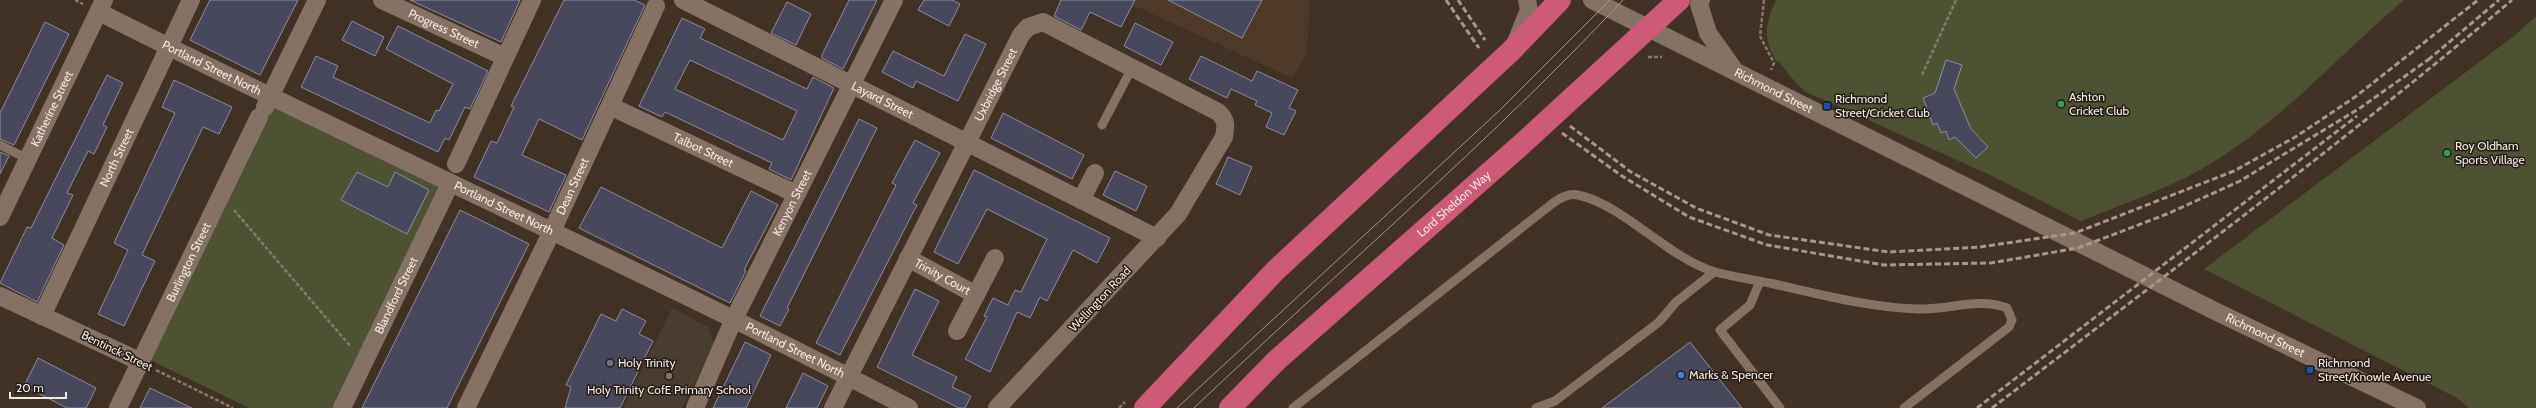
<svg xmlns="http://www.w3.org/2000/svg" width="2536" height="408" viewBox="0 0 2536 408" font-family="Cabin,sans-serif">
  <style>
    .built { fill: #4f3929 }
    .education { fill: #4a3e30 }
    .green { fill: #4d5232 }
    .building { fill: #47485c; stroke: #8b8da2; fill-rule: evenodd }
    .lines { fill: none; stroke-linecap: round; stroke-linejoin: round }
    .path { stroke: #86786d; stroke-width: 2.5; stroke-dasharray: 4 2; stroke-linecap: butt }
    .service { stroke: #857264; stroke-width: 9 }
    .minor { stroke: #857264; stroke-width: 18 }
    .trunk { stroke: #ce5a7a; stroke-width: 22 }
    .tram { stroke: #a5978e; stroke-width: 1 }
    .rail { stroke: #a5978e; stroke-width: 3; stroke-dasharray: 6 3; stroke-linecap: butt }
    .leisure-dot { fill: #2e9e5b; stroke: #231b16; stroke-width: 1.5 }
    .transit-dot { fill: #1a4fb4; stroke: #231b16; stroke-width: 1.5 }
    .worship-dot { fill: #6b7280; stroke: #231b16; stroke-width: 1.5 }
    .shop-dot { fill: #3f7fe0; stroke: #231b16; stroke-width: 1.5 }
    .education-dot { fill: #8d6e63; stroke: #231b16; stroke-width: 1.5 }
    .labels { text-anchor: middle; stroke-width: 3; stroke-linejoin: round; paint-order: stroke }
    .street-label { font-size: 12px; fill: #f5eae2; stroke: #231b16 }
    .poi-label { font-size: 12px; fill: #f5eae2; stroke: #231b16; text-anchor: start }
  </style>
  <rect width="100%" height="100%" fill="#423125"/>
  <path class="built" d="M1122,0h188l-3,55 -15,23z"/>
  <path class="education" d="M672,308l36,19 6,17 -32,64h-59z"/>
  <path class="green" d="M1776,0h628c-71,60 -134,135 -219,178 -33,16 -69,29 -104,43l-91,-46 -186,-84 -15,-16 -10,-14 -2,1c-15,-23 -12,-37 -1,-62z
    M2536,16v392h-67l-12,-10 -253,-129 310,-233z
    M274,100l170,86 -109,222h-86l-101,-49z"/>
  <path class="building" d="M210,0h88l-38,75 -70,-35z
    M410,0h110l-19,42z
    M564,0h70l11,5 -63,135 -43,-21 -17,36 44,20 -17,37 -75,-35 17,-36 6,2 17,-36 -3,-1z
    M849,0h28l-34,69 -21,-11v-3z
    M924,0h28l8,4 -11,22 -31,-16z
    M1061,0h74l-14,27 -31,-15 -9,18 -27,-14z
    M1168,0h94l-20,38z
    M787,2l24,12 -15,31 -25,-12z
    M682,18l23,11 -5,9 107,51 6,-12 21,11 -43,92 -22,-11 3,-6 -107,-51 -3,5 -23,-11zM690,60l107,51 -14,29 -108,-51z
    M352,21l32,16 -9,19 -33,-16z
    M45,22l24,12 -55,111 -14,-6v-26z
    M1135,23l38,19 -12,23 -37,-19z
    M398,26l90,45 -18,38 -5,-2 -16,33 -4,-2 -7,14 -137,-65 15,-31 22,10 -5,11 97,46 6,-13 3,1 14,-27 -67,-35z
    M965,34l21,10 -28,57 -42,-20 -3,7 -31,-16 11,-21 51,25z
    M1201,56l51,25 5,-10 41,19 -9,18 7,3 -12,24 -18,-8 6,-14 -17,-8 2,-4 -26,-12 -4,9 -38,-19z
    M1946,60l16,5 -8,24 17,40 17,18 -12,11 -21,-21 -6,3 -3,-9 -5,2 -4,-10 -4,2 -10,-27 12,-5z
    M107,75l16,8 -20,42 4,2 -13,27 -6,-3 -21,42 6,2 -21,43 12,7 -27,57 -37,-19 27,-56 4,1z
    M174,80l58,27 -13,27 -16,-7 -61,128 13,6 -31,65 -26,-12 30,-64 -14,-7 61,-130 -13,-6z
    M1003,113l81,42 -12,24 -81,-41z
    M859,119l18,9 -90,180 2,1 -9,17 -20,-10z
    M915,140l25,13 -27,50 4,2 -77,150 -24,-12 80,-158 -4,-2z
    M0,152l9,4 -9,18z
    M1228,157l24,10 -12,28 -24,-11z
    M974,170l136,68 -13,25 -24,-13 -26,51 -7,-4 -10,21 -13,-6 -27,60 -25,-13 22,-42 -3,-1 9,-18 15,7 7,-15 6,2 26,-53 -60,-30 -29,55 -24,-12z
    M1115,171l32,15 -11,25 -33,-16z
    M357,172l31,15 7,-15 34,18 -22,44 -66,-34z
    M601,187l121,61 29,-57 27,14 -34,65 2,1 -16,32 -151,-75z
    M460,210l69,34 -82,164h-85z
    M915,289l24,12 -27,54 45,22 -5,10 19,9 -6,12h-6l-82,-41z
    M622,309l24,12 -7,13 14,7 -33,67h-55l6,-21 -5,-2 35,-71 15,7z
    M745,342l26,13 -25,53h-33z
    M1690,342l52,66h-140z
    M38,358l58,30 -10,20h-19l-43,-22z
    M803,373l25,13 -11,22h-31z
    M150,388l42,20h-52z"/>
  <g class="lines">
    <path class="path" d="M75,0l8,4
      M1764,0l-4,36 14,27 -3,7
      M1648,57h14
      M1922,75l34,-75
      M234,210l117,137
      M156,370l77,38
      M1119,408l6,-6"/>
    <path class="service" d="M1102,125l30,-57
      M0,145l28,14
      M1760,281l-10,24 -30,25 60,78
      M1293,408l260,-205c7,-5 16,-10 25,-8 46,10 90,63 137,77 19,5 40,8 59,12 48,11 98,24 146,25 29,1 59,-12 87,-1l5,12 -3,7 -105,81
      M1536,408l19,-7 104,-79 17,-20 38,-30"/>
    <g class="minor">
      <path id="s1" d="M382,0l123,57"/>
      <path id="s2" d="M683,0l474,238"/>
      <path id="s3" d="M1592,0l629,314 196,94"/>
      <path d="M1701,0l-2,4 9,29 27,38"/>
      <path id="s4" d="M99,12c268,135 543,257 810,396"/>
      <path d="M1516,42l13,-32 -2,-10"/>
      <path id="s5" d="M610,106l186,88"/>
      <path d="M265,107l52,-107"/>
      <path d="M456,164l76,-164"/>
      <path d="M1081,200l14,-27"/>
      <path id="s6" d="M0,217l104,-217"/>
      <path id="s7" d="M908,258l68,37"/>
      <path d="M0,296l141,66"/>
      <path id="s8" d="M42,316l149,-316"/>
      <path d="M957,331l38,-73"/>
      <path id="s9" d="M118,408l141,-291"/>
      <path id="s10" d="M342,408l108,-224"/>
      <path id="s11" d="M466,408l86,-177 104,-225"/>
      <path id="s12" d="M695,408l38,-87 161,-321"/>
      <path id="s13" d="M833,408l188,-373 7,-8 15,-5 175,90c9,8 8,14 6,25l-46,77 -181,194"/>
    </g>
    <g class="trunk">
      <path d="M1145,408l130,-137 236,-220 49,-51"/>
      <path id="s14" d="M1230,408l47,-48 245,-216 157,-144"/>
    </g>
    <path class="tram" d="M1177,408l323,-298 110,-110
      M1194,408c143,-136 294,-264 429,-408"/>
    <path class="rail" d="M1446,0l33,48
      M1458,0l27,40
      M2428,60l71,-60
      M1570,126l61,46 65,36 73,27 120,17 91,-5 95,-14 159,-62 63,-35 58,-39 123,-97
      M1562,133l60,43 67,41 78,28 117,20 107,-2 87,-15 89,-34 73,-33 120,-73 72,-51
      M1977,408l380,-292
      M1992,408c175,-134 352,-266 520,-408"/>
  </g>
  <g class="leisure-dot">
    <circle cx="2061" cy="104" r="4"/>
    <circle cx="2447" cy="153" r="4"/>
  </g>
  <g class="transit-dot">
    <rect x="1823" y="102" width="8" height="8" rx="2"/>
    <rect x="2306" y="366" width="8" height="8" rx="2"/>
  </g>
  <circle class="worship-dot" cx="610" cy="363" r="4"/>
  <circle class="shop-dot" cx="1681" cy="375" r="4"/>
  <circle class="education-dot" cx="669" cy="376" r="4"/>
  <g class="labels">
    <g class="street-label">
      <text dy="4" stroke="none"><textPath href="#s1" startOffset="68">Progress Street</textPath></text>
      <text dy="4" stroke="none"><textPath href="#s4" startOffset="126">Portland Street North</textPath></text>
      <text dy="4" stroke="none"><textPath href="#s13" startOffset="362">Uxbridge Street</textPath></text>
      <text dy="4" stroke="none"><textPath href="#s3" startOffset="203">Richmond Street</textPath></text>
      <text dy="4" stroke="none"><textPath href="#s2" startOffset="223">Layard Street</textPath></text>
      <text dy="4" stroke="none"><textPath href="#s6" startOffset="120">Katherine Street</textPath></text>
      <text dy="4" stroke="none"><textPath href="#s5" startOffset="103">Talbot Street</textPath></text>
      <text dy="4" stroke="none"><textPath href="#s8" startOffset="175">North Street</textPath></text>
      <text dy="4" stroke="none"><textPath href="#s11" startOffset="246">Dean Street</textPath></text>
      <text dy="4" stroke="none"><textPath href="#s12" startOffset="227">Kenyon Street</textPath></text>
      <text dy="4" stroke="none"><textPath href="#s14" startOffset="303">Lord Sheldon Way</textPath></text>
      <text dy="4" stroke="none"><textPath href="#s4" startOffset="450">Portland Street North</textPath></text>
      <text dy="4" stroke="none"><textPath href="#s9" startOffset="162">Burlington Street</textPath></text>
      <text dy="4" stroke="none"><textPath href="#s7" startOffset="39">Trinity Court</textPath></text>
      <text dy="4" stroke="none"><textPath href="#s10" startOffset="125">Blandford Street</textPath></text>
      <text transform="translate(1100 299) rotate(-47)" y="4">Wellington Road</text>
      <text dy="4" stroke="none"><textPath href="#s3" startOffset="752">Richmond Street</textPath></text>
      <text transform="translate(117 351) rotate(26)" y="4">Bentinck Street</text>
      <text dy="4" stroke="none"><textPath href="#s4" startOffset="774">Portland Street North</textPath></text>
    </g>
    <g class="poi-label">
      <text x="2069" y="101">Ashton<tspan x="2069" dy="14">Cricket Club</tspan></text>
      <text x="1835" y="103">Richmond<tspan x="1835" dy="14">Street/Cricket Club</tspan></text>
      <text x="2455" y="150">Roy Oldham<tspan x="2455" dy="14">Sports Village</tspan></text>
      <text x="618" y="367">Holy Trinity</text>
      <text x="2318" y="367">Richmond<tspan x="2318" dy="14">Street/Knowle Avenue</tspan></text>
      <text x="1689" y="379">Marks &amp; Spencer</text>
      <text x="669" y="394" text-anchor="middle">Holy Trinity CofE Primary School</text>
    </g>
  </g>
  <path d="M10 392v6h56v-6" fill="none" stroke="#f5eae2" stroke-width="2"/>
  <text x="16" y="392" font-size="12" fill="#f5eae2" stroke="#231b16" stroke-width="3" paint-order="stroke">20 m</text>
</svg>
